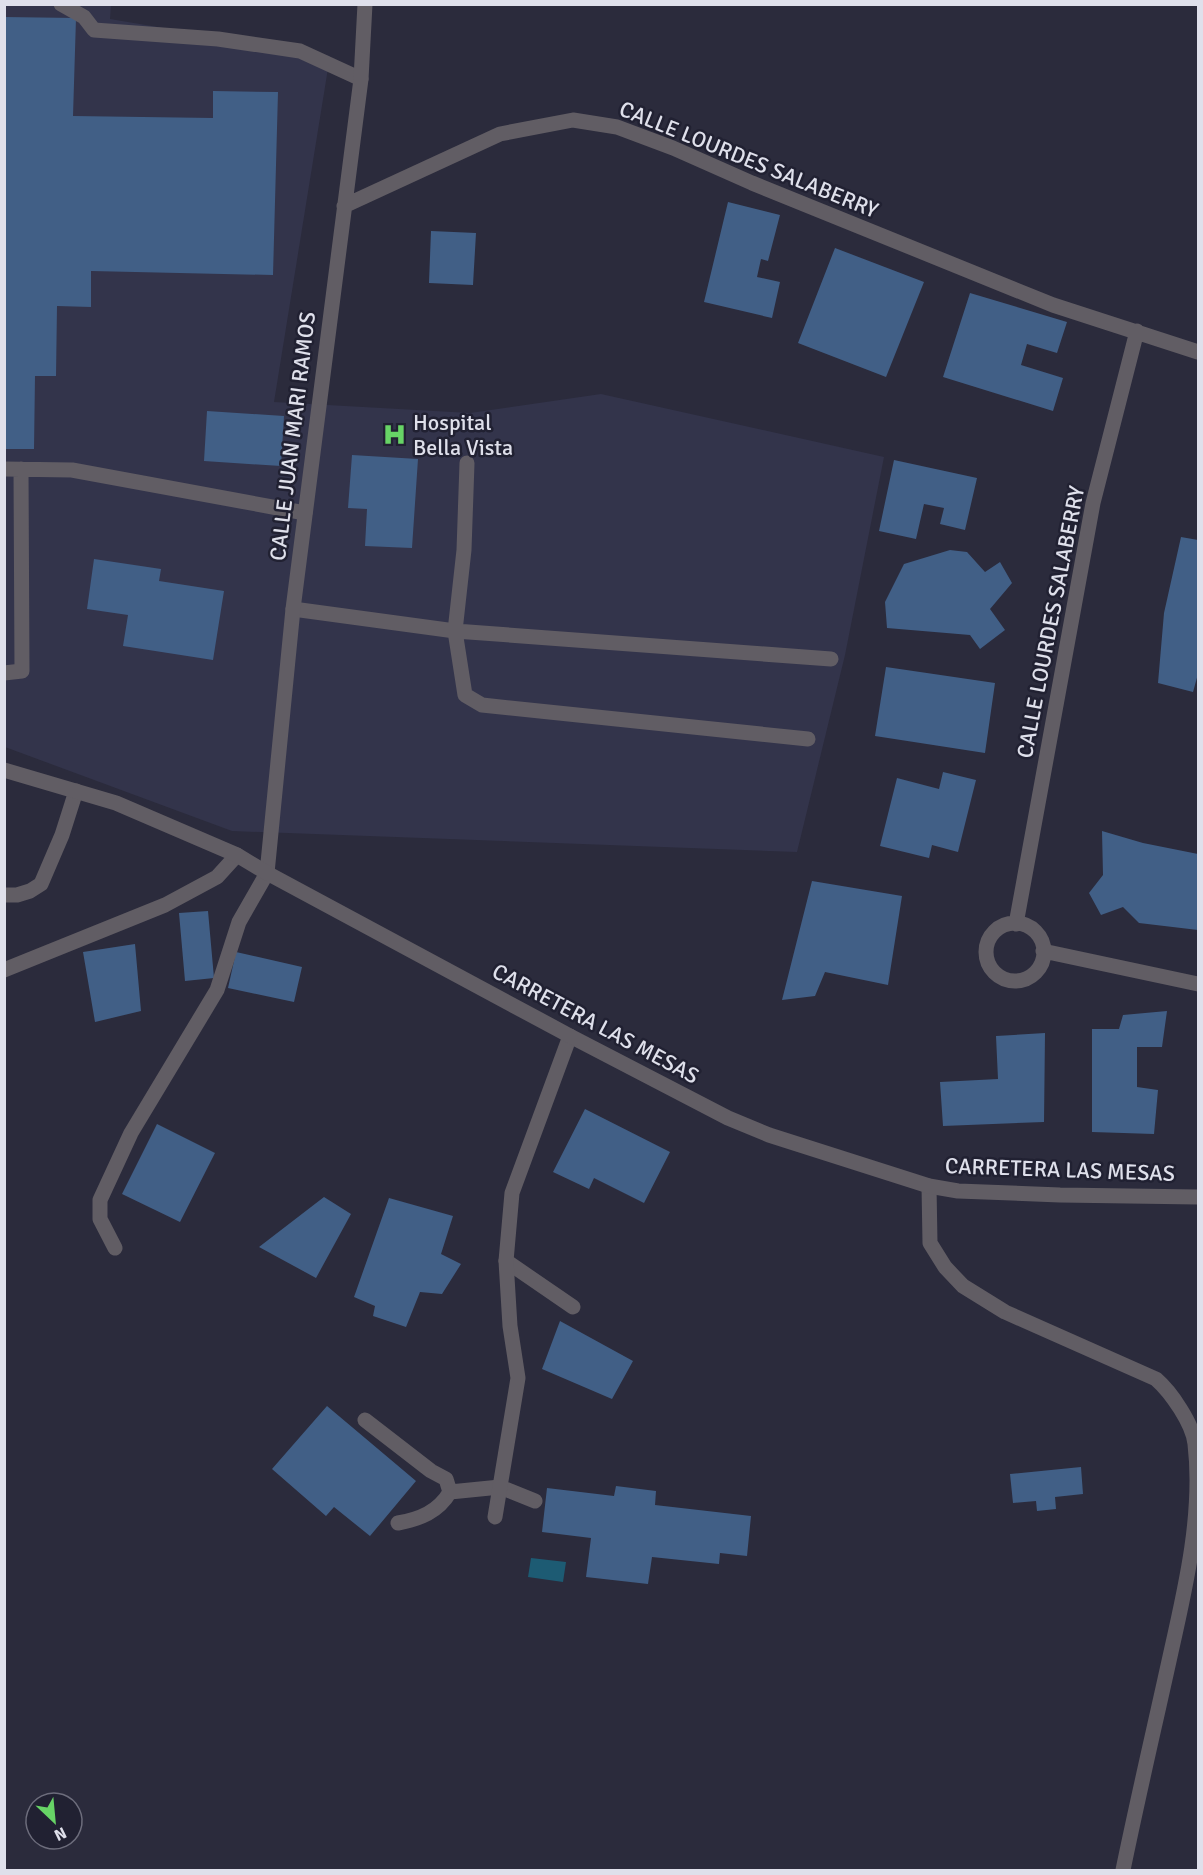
<svg xmlns="http://www.w3.org/2000/svg" width="1203" height="1875" viewBox="0 0 1203 1875" font-family="Signika,sans-serif">
  <style>
    .built { fill: #33344b }
    .water { fill: #1d5b73 }
    .building { fill: #415f86 }
    .lines { fill: none; stroke-linecap: round; stroke-linejoin: round }
    .service { stroke: #615d64; stroke-width: 15 }
    .minor { stroke: #615d64; stroke-width: 15 }
    .tertiary { stroke: #615d64; stroke-width: 15 }
    .labels { text-anchor: middle; stroke-width: 5; stroke-linejoin: round; paint-order: stroke }
    .street-label { font-size: 22px; fill: #dfe0eb; stroke: #212132 }
    .poi-label { font-size: 22px; fill: #dfe0eb; stroke: #212132; text-anchor: start }
  </style>
  <rect width="100%" height="100%" fill="#2b2b3c"/>
  <path class="built" d="M4,5h107l-1,14 220,37 -56,346 196,11 131,-19 283,63 -39,198 -48,197 -565,-21 -227,-84z"/>
  <path class="water" d="M531,1558l35,4 -3,20 -35,-5z"/>
  <path class="building" d="M4,17l72,1 -3,98 140,2v-27l65,1 -5,183 -182,-4v36l-34,-1 -1,70h-21l-1,73h-30z
    M728,202l52,13 -12,46 -7,-2 -4,18 23,5 -8,36 -68,-16z
    M431,231l45,2 -3,52 -44,-2z
    M835,248l89,34 -38,95 -88,-34z
    M970,293l97,29 -10,31 -30,-9 -6,21 42,13 -10,33 -110,-34z
    M207,411l77,5 -3,50 -77,-5z
    M352,455l66,4 -6,89 -47,-2 2,-37 -19,-1z
    M894,460l83,18 -12,52 -25,-6 4,-16 -20,-4 -8,35 -37,-8z
    M1181,537l17,3v134l-5,18 -35,-9 6,-70z
    M950,550l17,2 18,20 15,-10 12,21 -22,26 15,21 -25,19 -10,-14 -83,-7 -2,-26 19,-38z
    M94,559l67,10 -2,12 65,10 -11,69 -90,-14 5,-31 -41,-6z
    M886,667l109,16 -10,70 -110,-17z
    M943,772l33,8 -18,72 -26,-7 -3,13 -49,-12 17,-68 42,11z
    M1102,831l41,12 55,11v76l-59,-7 -16,-16 -22,8 -12,-22 14,-18z
    M812,881l90,15 -14,89 -63,-13 -10,24 -33,4z
    M208,911l6,67 -29,3 -6,-68z
    M135,944l6,67 -46,11 -12,-70z
    M236,952l66,15 -8,35 -66,-14z
    M1167,1011l-5,36h-25v40l21,3 -4,44 -62,-2v-103h27l4,-14z
    M1045,1033l-1,89 -101,4 -3,-44 58,-3 -2,-43z
    M585,1109l85,43 -26,51 -50,-25 -5,11 -36,-17z
    M157,1124l58,29 -35,69 -58,-28z
    M324,1197l27,17 -35,64 -57,-31z
    M389,1198l64,18 -12,38 20,10 -19,30 -22,-2 -14,35 -33,-11 2,-10 -21,-9z
    M560,1321l73,40 -21,38 -70,-30z
    M327,1406l89,75 -46,55 -36,-29 -8,9 -54,-47z
    M1081,1467l2,27 -28,3 1,12 -19,2 -1,-10 -23,2 -3,-29z
    M616,1486l40,5 -1,14 96,11 -4,40 -27,-3 -1,11 -67,-7 -4,27 -62,-7 5,-39 -49,-6 5,-44 67,8z"/>
  <g class="lines">
    <path class="service" d="M61,4l23,13 10,13 124,9 82,12 61,28
      M467,463l-3,87 -9,81 10,64 17,10 326,34
      M4,469l68,1 233,43
      M293,609l162,22 376,28
      M4,673l18,-2 -1,-202
      M4,895h13l13,-4 11,-7 21,-49 14,-44
      M929,1186l1,57 15,24 18,19 42,26 151,67c15,13 37,45 39,65 8,68 -9,142 -24,208 -16,73 -33,145 -48,218
      M115,1248l-15,-29v-19l31,-67 86,-143 22,-68 28,-49
      M506,1261l67,46
      M365,1420l66,51 15,8 4,13c-12,20 -30,27 -52,31
      M450,1492l50,-5 35,14"/>
    <path class="minor" d="M344,206l156,-72 73,-14 44,7 56,21 79,35 301,122 145,47
      M267,873l26,-264 68,-530 4,-75
      M986 952a29 29 0 1 1 58 0a29 29 0 1 1-58 0Z
      M1016,924l77,-421 44,-172
      M1043,951l155,33
      M4,970l161,-65 52,-28 20,-22
      M495,1517l23,-139 -8,-52 -4,-65 6,-68 58,-157"/>
    <path class="tertiary" d="M4,770l112,33 121,52 30,18 303,163 158,82 41,17 160,51 29,5 102,4 138,2"/>
  </g>
  <defs>
    <symbol id="hospital-bare" viewBox="-9 -9 18 18"><path d="M-5-5h3v3.5h4V-5h3V5h-3V1.5h-4V5h-3Z" fill="#67d466" stroke="#212132" stroke-width="2.5" paint-order="stroke"/></symbol>
  </defs>
  <g fill-rule="evenodd">
    <use href="#hospital-bare" x="378" y="418" width="33" height="33"/>
  </g>
  <g class="labels">
    <g class="street-label">
      <text transform="translate(749 159) rotate(22)" y="8">CALLE LOURDES SALABERRY</text>
      <text transform="translate(292 436) rotate(-83)" y="8">CALLE JUAN MARI RAMOS</text>
      <text transform="translate(1050 622) rotate(-79)" y="8">CALLE LOURDES SALABERRY</text>
      <text transform="translate(596 1023) rotate(28)" y="8">CARRETERA LAS MESAS</text>
      <text transform="translate(1060 1169) rotate(2)" y="8">CARRETERA LAS MESAS</text>
    </g>
    <g class="poi-label">
      <text x="413" y="430">Hospital<tspan x="413" dy="25">Bella Vista</tspan></text>
    </g>
  </g>
  <rect width="1203" height="1875" fill="none" stroke="#dfe0eb" stroke-width="12"/>
  <g transform="translate(54 1821) rotate(154)"><circle r="28" fill="#212132" stroke="#6d6d7c" stroke-width="1.5"/>
  <path d="M0-4.5L10 22L0 15L-10 22Z" fill="#67d466"/>
  <text y="-9" font-size="16" font-weight="bold" text-anchor="middle" fill="#dfe0eb">N</text>
  </g>
</svg>
